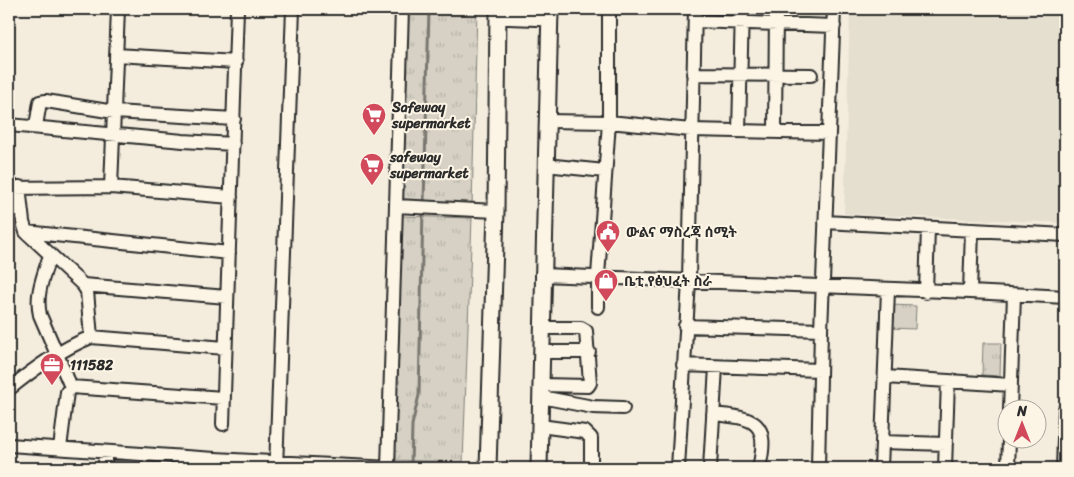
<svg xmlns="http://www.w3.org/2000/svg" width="1074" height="477" viewBox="0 0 1074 477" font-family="Sriracha,'Noto Sans Ethiopic',sans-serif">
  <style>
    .built { fill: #e5dfd0 }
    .park { fill: url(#park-tufts); stroke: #807e78 }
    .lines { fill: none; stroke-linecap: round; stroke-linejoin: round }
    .stream { stroke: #7a7771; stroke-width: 3 }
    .minor-casing { stroke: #2b2b2b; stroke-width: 16 }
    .major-casing { stroke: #2b2b2b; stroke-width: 19 }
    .minor { stroke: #fcf5e5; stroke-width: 12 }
    .major { stroke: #fcf5e5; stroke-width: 15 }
    .labels { text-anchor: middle; stroke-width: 4; stroke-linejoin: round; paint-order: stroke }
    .poi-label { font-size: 14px; font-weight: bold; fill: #2b2b2b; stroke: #fcf5e5; text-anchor: start }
  </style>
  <defs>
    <pattern id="park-tufts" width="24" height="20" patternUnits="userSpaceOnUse" patternTransform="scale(1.25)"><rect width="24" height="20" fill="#d6d1c4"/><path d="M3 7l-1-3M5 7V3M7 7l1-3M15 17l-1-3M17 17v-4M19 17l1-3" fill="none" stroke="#b8b4a9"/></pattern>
  </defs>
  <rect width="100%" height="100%" fill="#f4edde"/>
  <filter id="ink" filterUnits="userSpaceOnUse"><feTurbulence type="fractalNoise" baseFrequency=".02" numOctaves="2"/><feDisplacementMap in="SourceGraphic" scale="10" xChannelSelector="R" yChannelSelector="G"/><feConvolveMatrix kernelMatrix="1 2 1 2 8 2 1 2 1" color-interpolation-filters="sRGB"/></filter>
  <g filter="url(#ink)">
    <path class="built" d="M850,9h215v214l-221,-9z"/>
    <path class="park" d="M408,9h69l-5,197 -69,-3z
      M399,216l73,2 -9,244 -72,-2z
      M890,305l26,1 -1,23 -26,-1z
      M983,343h18l-1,33 -18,-1z"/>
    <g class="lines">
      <path class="stream" d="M424,203l5,-194
        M411,468l1,-43 7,-30 4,-186"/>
      <defs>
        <path id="minor" d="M695,21l139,5
          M116,55l120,7
          M693,74l118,1
          M547,121l62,1 82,8 138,3
          M9,125l174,16 50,3
          M36,126l4,-24 6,-1 68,11 120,7
          M739,131l3,-122
          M775,132l1,-123
          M545,165l60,6
          M19,187l4,35 3,10 57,53 4,6 4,46
          M111,187l120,10
          M9,188l102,-1 7,-178
          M396,206l100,5
          M825,222l240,13
          M972,230l-2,62 95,5
          M26,232l203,21
          M50,255c-6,20 -15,39 -10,60l31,72
          M542,275l428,17
          M83,285l144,12
          M926,292l2,-64
          M598,307v-31l11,-154v-113
          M685,326l136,4
          M541,352h48
          M683,365l137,5
          M885,377l126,8
          M541,385l47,1 2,-3 -4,-52 -5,-3h-39
          M9,389c25,-20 52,-40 82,-52l134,11
          M541,397l52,10 30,1
          M1010,410l4,-115
          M713,414c42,4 57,7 46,54
          M223,424l14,-415
          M540,426l45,6 6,6v30
          M882,442l64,2
          M9,445l206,14 176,9
          M60,448l7,-56 4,-5 152,11
          M105,468v-16
          M276,468l17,-459
          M388,468l14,-459
          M678,468l11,-187 6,-272
          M710,468l6,-101
          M818,468l3,-138 13,-321
          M881,468l7,-178
          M945,468l3,-87
          M1008,468l1,-28
          M1063,468l2,-59"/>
        <path id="major" d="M498,16l52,2
          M488,468l8,-257 2,-202
          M539,468l11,-459"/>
      </defs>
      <use href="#minor" class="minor-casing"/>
      <use href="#major" class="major-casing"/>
      <use href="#minor" class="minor"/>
      <use href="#major" class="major"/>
    </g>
  </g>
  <defs>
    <symbol id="supermarket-pin" viewBox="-11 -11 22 30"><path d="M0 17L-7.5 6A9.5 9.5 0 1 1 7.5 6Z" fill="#d1495b" stroke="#fcf5e5"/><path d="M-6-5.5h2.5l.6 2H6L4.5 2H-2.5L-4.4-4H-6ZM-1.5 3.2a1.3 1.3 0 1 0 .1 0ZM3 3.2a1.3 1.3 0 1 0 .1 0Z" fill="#fff"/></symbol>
    <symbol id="civic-pin" viewBox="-11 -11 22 30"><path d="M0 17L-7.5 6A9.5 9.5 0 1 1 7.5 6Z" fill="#d1495b" stroke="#fcf5e5"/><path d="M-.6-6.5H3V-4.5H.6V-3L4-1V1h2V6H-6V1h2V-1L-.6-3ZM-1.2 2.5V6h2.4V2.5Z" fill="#fff"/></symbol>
    <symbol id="shop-pin" viewBox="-11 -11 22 30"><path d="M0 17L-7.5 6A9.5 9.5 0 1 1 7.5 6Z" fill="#d1495b" stroke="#fcf5e5"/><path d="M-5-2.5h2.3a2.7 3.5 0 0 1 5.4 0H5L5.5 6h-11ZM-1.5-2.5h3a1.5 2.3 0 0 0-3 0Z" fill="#fff"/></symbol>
    <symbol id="office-pin" viewBox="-11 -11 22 30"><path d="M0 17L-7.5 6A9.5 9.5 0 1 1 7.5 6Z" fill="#d1495b" stroke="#fcf5e5"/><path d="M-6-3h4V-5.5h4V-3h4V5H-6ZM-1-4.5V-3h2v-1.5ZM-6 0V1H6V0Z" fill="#fff"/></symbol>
  </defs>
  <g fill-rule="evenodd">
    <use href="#supermarket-pin" x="360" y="101" width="28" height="38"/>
    <use href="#supermarket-pin" x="358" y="151" width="28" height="38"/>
    <use href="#civic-pin" x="594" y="218" width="28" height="38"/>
    <use href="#shop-pin" x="592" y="267" width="28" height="38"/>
    <use href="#office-pin" x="38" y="351" width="28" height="38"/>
  </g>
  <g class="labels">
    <g class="poi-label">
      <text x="392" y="112">Safeway<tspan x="392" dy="16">supermarket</tspan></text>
      <text x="390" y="162">safeway<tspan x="390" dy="16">supermarket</tspan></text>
      <text x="626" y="237">ውልና ማስረጃ ሰሚት</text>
      <text x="624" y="286">ቤቲ የፅህፈት ስራ</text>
      <text x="70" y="370">111582</text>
    </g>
  </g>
  <rect width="1074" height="477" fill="none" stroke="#fcf5e5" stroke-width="30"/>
  <rect x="15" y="15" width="1044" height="447" fill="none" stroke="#2b2b2b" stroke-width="2" filter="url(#ink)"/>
  <g transform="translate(1022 424)"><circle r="24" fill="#fcf5e5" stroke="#a8a49b"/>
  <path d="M0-4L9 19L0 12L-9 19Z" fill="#d1495b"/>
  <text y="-8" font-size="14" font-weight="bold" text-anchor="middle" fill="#2b2b2b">N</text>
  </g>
</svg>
